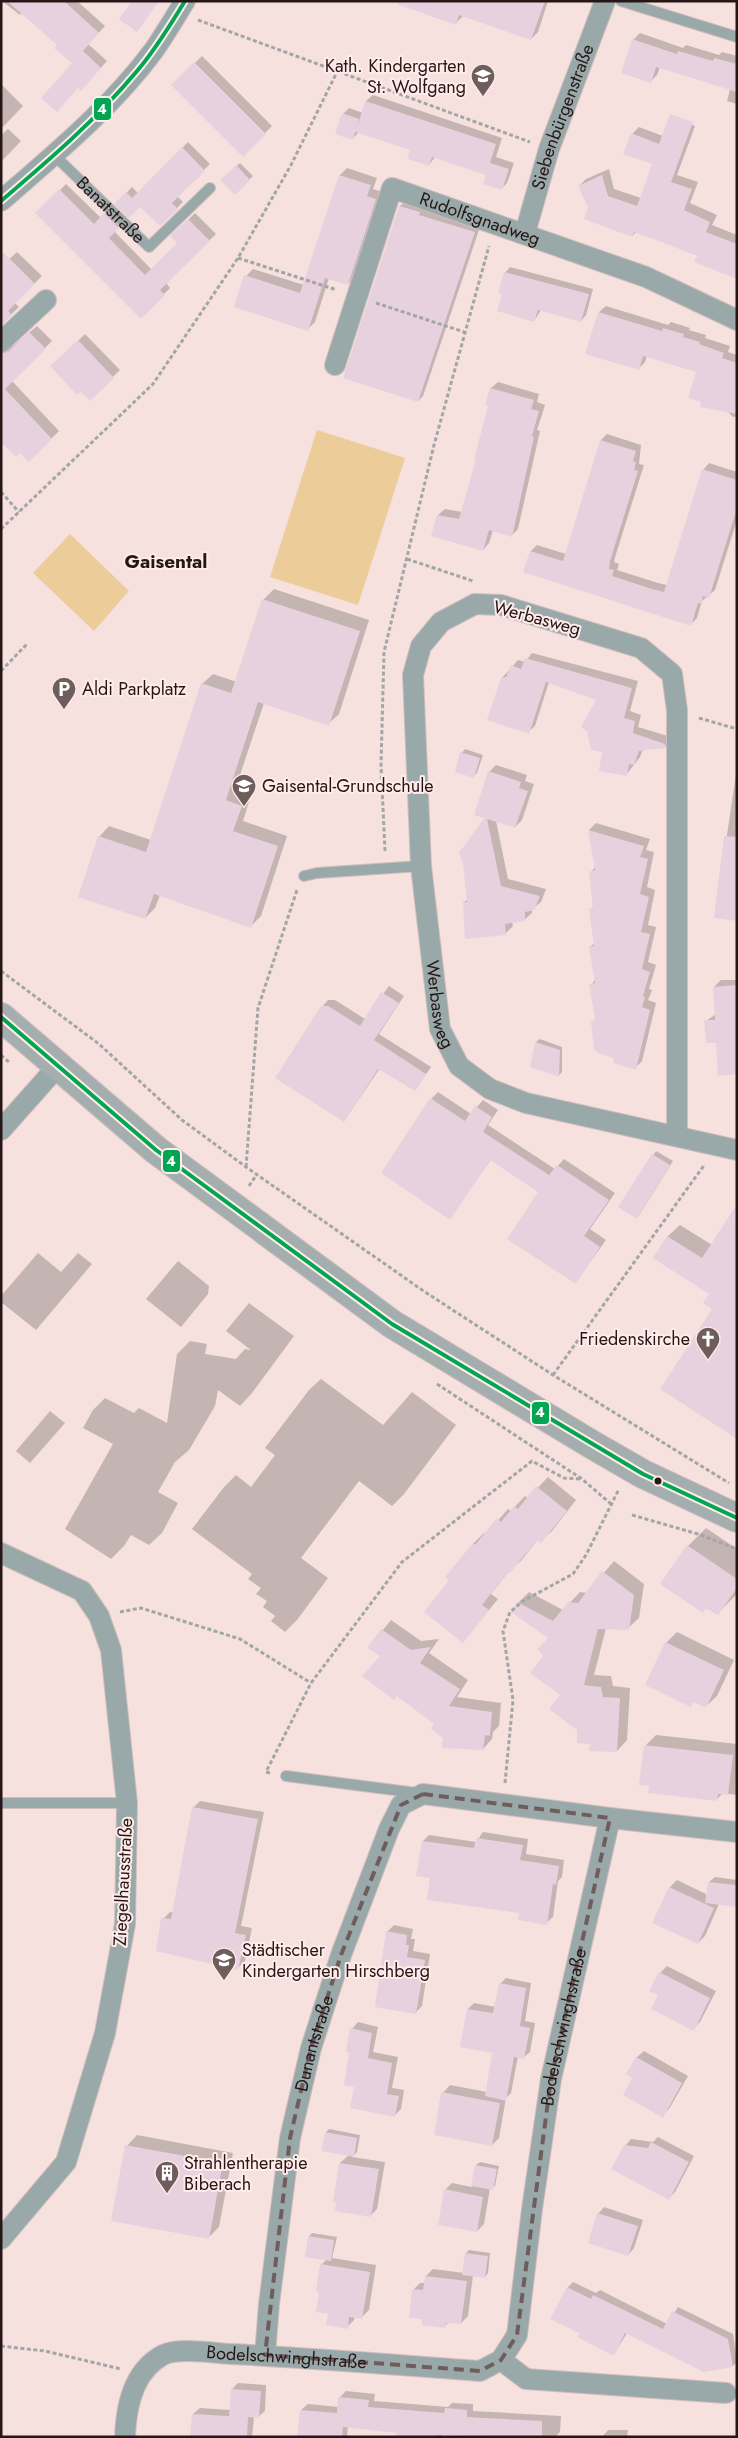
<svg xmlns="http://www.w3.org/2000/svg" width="738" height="2438" viewBox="0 0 738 2438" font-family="Jost,sans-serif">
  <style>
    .grass { fill: #eccc99 }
    .shadow { fill: #0003 }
    .building { fill: #e8d1de }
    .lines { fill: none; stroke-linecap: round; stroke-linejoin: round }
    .service-casing { stroke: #cfbebc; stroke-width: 12 }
    .minor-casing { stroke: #cfbebc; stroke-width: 22 }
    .secondary-casing { stroke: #cfbebc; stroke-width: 30 }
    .path { stroke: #a3a6a7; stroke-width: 3; stroke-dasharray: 4 2.5; stroke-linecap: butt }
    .service { stroke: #99a9aa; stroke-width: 10 }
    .minor { stroke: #99a9aa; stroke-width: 20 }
    .secondary { stroke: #a5aeaf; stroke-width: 28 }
    .bus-1-casing { stroke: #ffecea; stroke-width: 8 }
    .bus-1 { stroke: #00a651; stroke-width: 4 }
    .marked { fill: none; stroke: #6f5d5c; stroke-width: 4; stroke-dasharray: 10 6; stroke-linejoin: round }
    .bus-dot { fill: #261615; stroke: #ffecea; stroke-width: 2 }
    .labels { text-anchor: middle; stroke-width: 4; stroke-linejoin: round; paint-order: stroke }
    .poi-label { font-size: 18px; fill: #261615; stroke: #ffecea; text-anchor: start }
    .street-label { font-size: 18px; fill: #261615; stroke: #ffecea }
    .neighbourhood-label { font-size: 19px; font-weight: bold; fill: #261615; stroke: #ffecea }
    .line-badge { stroke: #ffecea; stroke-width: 2 }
    .badge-label { font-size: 14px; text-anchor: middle; font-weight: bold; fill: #fff }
  </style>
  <rect width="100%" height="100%" fill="#f6e1df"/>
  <path class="grass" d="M317,430l88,28 -47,147 -88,-28z
    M70,534l59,57 -35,40 -61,-58z"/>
  <path class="shadow" d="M2,1h75l28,25 -17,18 19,17 -20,22 -28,-38 -37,-33 -2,3z
    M403,1h145l-10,31 -7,7 -68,-23 -7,7z
    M640,33l43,15 3,-3 33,10 3,-3 15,4v48l-10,-3 4,-16 -71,-18 -3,8 -6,6 -18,-41z
    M202,56l70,70 -29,29 -70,-70z
    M1,84l22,22 -22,23z
    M373,95l129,43 -6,19 18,6 -7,20 -6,6 -13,-15 -53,-17 -6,8 -17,-16 -53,-17 -7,7 -9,-25 6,-6 14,5 3,-12z
    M674,118l21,8 -18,49 21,7 -8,21 27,12 -5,10 25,10v43l-39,-23 -61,-24 -5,5 -43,-29 -10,-21 7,-7 23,-10 5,20 27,9 12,-34 -21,-30 7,-7 24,9z
    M8,129l13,12 -20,21v-27z
    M188,142l22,22 -33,32 6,6 -23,23 -20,-20 -24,-1 16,-17 6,6z
    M240,163l13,13 -18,17 -13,-13z
    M347,168l30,10 -4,11 9,3 -27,85 -7,7 -19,-6 -14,44 -7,7 -62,-53 7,-7 51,16 36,-110z
    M66,184l35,34 10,-10 14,13 -11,10 38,39 27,-27 -7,-7 23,-23 21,21 -50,49 4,5 -29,29 -104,-104z
    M405,201l75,26 -57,169 -5,5 -18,-195z
    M17,252l25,24 -27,27 4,4 -18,17v-57z
    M510,267l83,22 -7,26 -5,6 -40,-11 -7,11 -30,-28 1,-20z
    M606,306l62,19 3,-3 19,6 -1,2 17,5 -1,3 25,8 -2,6 9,3v61l-4,1 -6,-6 -29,-40 -51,-15 -2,6 -7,7 -39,-57z
    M37,326l15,15 -40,40 47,50 -30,30 -9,-10 -19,-11v-98l4,4h8z
    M85,334l35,36 -30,29 -38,-33z
    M498,382l41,12 -2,8 8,3 -8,25 3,1 -22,98 -6,6 -19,-5 -4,13 -6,7 -45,-35 7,-6 17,3 16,-53 11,-54 -2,-1 4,-16z
    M607,434l34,11 -2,19 5,1 -28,89 -2,8 5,2 -2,6 41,13 9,2 36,-115 6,-7 28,9v48l-22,70 -13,11 -5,17 -6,6 -166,-52 6,-21 6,-6 29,9 35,-114z
    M274,589l95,31 -30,94 -11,10 -64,-21 -29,87 16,5 -8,26 44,15 -26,80 -10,10 -91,-31 -5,13 -10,10 -46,-81 10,-11 42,14 51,-156 11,-10 24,8 27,-83z
    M532,653l106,28 -8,30 11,4 -3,12 33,10v3l-6,7 -22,2 -3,8 -14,18 -23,-24 -6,-52 -48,-17 -14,44 -7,6 -26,-54 16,-18 7,2z
    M465,749l18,6 -6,18 -3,3 -12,-23z
    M496,765l31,10 -2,6 9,3 -12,36 -7,7 -19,-6 12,58 38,10 -5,13 -9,7v4l-8,7 -12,2 1,4 -7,7 -42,-31 4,-3 18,-82 3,-45z
    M737,767v153l-22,-3z
    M596,823l54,16 -4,11 8,2 -7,35 8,3 -7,35 8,2 -8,35 8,3 -7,24 3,1 -4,10 8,3 -14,58 -7,7 -19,-11 -20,-39 -5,-33 4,-5 -5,-33 5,-4 -5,-33 4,-4 -3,-34 4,-5 -6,-37z
    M721,980h16v93l-31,-52 10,-7 -2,-27z
    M389,986l15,10 -25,38 52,33 -16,23 -35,-22 -36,53 -22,-114 6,-7h7l30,19z
    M540,1039l22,8v25l-3,3 -27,-8 4,-25z
    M438,1092l33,22 12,-14 15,10 -10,15 67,44 9,-10 51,34 -25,36 16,11 -31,43 -35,-92 -49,-32 -41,59 -19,-119z
    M656,1151l17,10 -33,53 -20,-7z
    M680,1225l32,20 1,63 -2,-14 -57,-37 14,-21z
    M38,1253l23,19 17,-19 14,11 -56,66 -35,-28v-6z
    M178,1261l31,25 -1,8 -27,33 -35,-28z
    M249,1303l45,33 -42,57 -12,13 -22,-16 -3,16 -26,44 -14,12 -17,30 20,11 -16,30 -13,12 -18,-10 -7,11 -13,13 -46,-30 48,-85 -30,-16 10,-18 12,-12 29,15 5,-5 28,15 10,-69 13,-13 17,3 -2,10 31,5 9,-10 6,1 -25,-19z
    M321,1379l62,46 29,-33 44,33 -52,69 -12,12 -33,-25 -58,77 27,20 -31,42 -12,12 -14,-11 4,-5 -12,-9 4,-6 -11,-7 5,-6 -13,-9 4,-5 -60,-45 32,-42 12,-12 15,12 24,-32 -10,-7 44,-58z
    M50,1411l15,12 -35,40 -14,-12z
    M548,1477l28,23 -24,31 -11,10 -3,-2 -17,22 -12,10 -18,23 7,5 -35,42 -12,-61 22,-36 11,-11 1,2 23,-26 3,2 14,-15 3,2z
    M706,1528l31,21v45l-20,20 -55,-30 26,-38z
    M614,1561l30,23 -5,34 -11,10h-22l-12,47 17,1 2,10 17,2 -3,52 -10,11 -26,-8 -12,-13 -34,-75 5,-17 -32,-35 11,-11 34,18 17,-18 7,1z
    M391,1620l30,21 18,-2 -10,14 39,27 -11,17 44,6 -2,23 -6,6 -1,7 -9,10 -39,-11 -8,-15 -54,-67 -13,-9z
    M677,1632l57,28 -17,36 -11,10 -11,-5 -4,4 -25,-62z
    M656,1735l81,9v51l-14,-2 -7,7 -71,-54z
    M200,1801l64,11 -23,114 11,2 -7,33 -7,7 -75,-49 7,-7h3l20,-104z
    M483,1832l45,7 -2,15 38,6 -2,17 -4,4 -5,36 -7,6 -114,-47 -9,-35 6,-6 47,7z
    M715,1877l22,3v26l-18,-2 -14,32 -7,7 -28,-56 7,-7 31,15 1,-13z
    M394,1925l19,4 -2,10h4l-2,12 17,3 -8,52 -7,7 -28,-81z
    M667,1966l49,25 -16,31 -7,7 -33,-34v-22z
    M506,1978l25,5 -6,38 10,2 -5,29 -6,5 -6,-1 -7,37 -5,5 -7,40 -7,7 -49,-52 7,-8 37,7 7,-40 -26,-43 6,-6 22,4 4,-23z
    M358,2022l20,5 -5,25 25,5 -6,31 12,2 -3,19 -6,6 -39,-29 -5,-35 1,-22z
    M644,2051l44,25 -19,33 -7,7 -28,-38 2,-20z
    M329,2129l31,6 -3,17 -5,5 33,5 -8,47 -7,7 -30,-53 9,-8 -23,-23z
    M137,2135l96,18 -14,74 -11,11 -81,-92z
    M658,2137l36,19 -19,36 -6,6 -44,-52 6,-7 22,3z
    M480,2162l19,4 -4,20 -5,2 -6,36 -7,7 -32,-41 7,-7 20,4 4,-22z
    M604,2207l39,13 -9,28 -6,7 -30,-41z
    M312,2233l25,4 -5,21 44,7 -7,45 -7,7 -7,-1 -1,4 -7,7 -18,-14 -8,-22v-26l6,-6 -18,-23z
    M469,2250l21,3 -2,20 -3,4 -12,-2 -5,41 -7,7 -12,-1 -5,5 -20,-9 -11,-28 7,-7h5l1,-7 7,-7 31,4 2,-20z
    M573,2282l23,11 4,-3 67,34 11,-17 55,27 4,28 -4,4 -106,-33 -13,21 -34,-21 -28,-14 16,-32z
    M238,2383l28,2 -1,26 -7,6h-4l-2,20h-60l1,-23 7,-6 30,2 2,-21z
    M346,2391l29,3 -1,7 74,6 4,-4 21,1v7l88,5 -1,16 -5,5 -113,-3v3h-45v-5l-49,-6 -1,11h-49l3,-27 7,-6 31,3 1,-10z
    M608,2430h20l-1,7h-25z"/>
  <path class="building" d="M7,1h57l35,32 -16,18 18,17 -20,23 -3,-3 -21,24 -16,-14 31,-35 -18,-15 3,-3z
    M132,1h27l-22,31 -18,-13z
    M398,1h147l-14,39 -72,-25 -3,10 -59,-21z
    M632,39l45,15 1,-3 35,10 1,-3 23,6v28l-81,-25 -5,16 -30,-10z
    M194,62l72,72 -23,23 -72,-72z
    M365,101l131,43 -6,19 19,6 -7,21 -19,-6 3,-9 -54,-18 -3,9 -11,-4 -11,-3 3,-9 -55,-18 -2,8 -18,-6 7,-21 17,6 -2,9z
    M670,114l23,8 -22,60 21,7 -8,21 26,12 -4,10 31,12v35l-43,-17 3,-6 -30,-12 -33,-12 -2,5 -48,-18 4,-12 -10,-21 24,-11 6,21 29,10 15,-42 -29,-10 8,-21 28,11z
    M182,147l23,24 -33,32 6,6 -18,17 -20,-19 -11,11 -15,-14 12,-12 6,6z
    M236,165l14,15 -15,15 -15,-15z
    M339,175l32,10 -4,11 9,3 -28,86 -23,-7 -17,53 -74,-24 10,-32 56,18z
    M59,189l35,35 10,-11 15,15 -10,10 36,37 32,-32 -7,-7 18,-17 22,22 -50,49 5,5 -24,24 -106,-106z
    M399,206l21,6 -1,3 56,17 -57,170 -75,-24z
    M1,250l34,34 -27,27 4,4 -11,11z
    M504,272l85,22 -8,28 -43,-12 -4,12 -37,-11 5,-17 -4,-1z
    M598,312l64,19 1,-3 21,6 -1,3 17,5 -1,2 25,9 -2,5 15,5v51l-37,-7 1,-5 -13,-4 8,-26 -53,-16 -4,14 -54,-16z
    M29,332l17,17 -41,40 47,50 -23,23 -9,-9 -4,4 -15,-15v-88l8,-3z
    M78,340l36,38 -24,23 -9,-9 -4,3 -27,-29z
    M490,388l44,12 -3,9 8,2 -7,25 2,1 -22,100 -23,-7 -6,21 -52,-15 6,-21 22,4 17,-60h-2l14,-53 -3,-1z
    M600,440l36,11 -3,10 3,1 -2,8 4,1 -28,90 -1,8 5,1 -2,6 40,13 12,3 38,-123 35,11v28l-28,90 -6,-2 -2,8 -3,-1 -7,23 -168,-54 7,-21 33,10z
    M262,599l98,32 -31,95 -71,-24 -32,98 16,6 -9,25 45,15 -27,82 -97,-34 -9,25 -67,-22 20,-61 48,16 55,-169 30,10z
    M525,658l107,30 -8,30 11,3 -2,12 32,11v4l-26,3 -5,14 -5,-1 -2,12 -28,-5 3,-19 -11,-2 -4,-19 -6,-4 15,-27 -50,-18 -17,52 -42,-14 14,-42 5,-1 5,-12 10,4z
    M460,752l20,6 -6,20 -19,-6z
    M488,771l33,11 -2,6 9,3 -13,37 -28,-9 14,67 39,10 -6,14 -9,2v9l-20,3 1,11 -41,4 -2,-37h4l-4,-38 -4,-11 25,-35 -10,-3z
    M588,830l56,16 -4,11 8,2 -8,35 9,3 -8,35 9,2 -8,35 8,3 -7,24 2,1 -3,10 8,3 -14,60 -23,-7 1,-5 -16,-5 -4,-4 -3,-27 4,-3 -6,-35 6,-1 -6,-36 5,-1 -5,-37 4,-1 -4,-36 6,-2z
    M724,836l13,1v84l-23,-3z
    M737,985v89l-19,2 -2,-33h-10l-2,-23h11l-2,-33z
    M381,992l18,11 -25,37 52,34 -11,17 -37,-22 -34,53 -69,-44 46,-72h7l32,20z
    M535,1042l25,8 -1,27 -29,-10z
    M430,1098l35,23 10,-15 17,11 -9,15 66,43 8,-10 52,35 -25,36 16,11 -24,37 -69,-45 31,-47 -48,-32 -40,60 -69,-47z
    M652,1154l18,11 -33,54 -19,-12z
    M737,1204v235l-77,-50 52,-80 -9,-6 6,-9 -56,-36 14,-22 35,22z
    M536,1486l31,25 -26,32 -4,-3 -27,33 -2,-1 -26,33 7,5 -26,33 -39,-31 25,-32 -4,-3 28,-34 2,2 22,-27 4,4 13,-16 4,3z
    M687,1545l50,34v9l-19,27 -12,-7 -3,5 -43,-29z
    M602,1571l32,24 -5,35 -31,-1 -14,56 17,2 2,10 17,1 -3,54 -28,-1 1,-7 -13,-1v-13l-28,-21 11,-14 -30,-22 13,-17 -6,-7 11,-11 -37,-26 6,-10 36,19 15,-19 10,1z
    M381,1629l30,21 20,-3 -11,16 40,26 -11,17 43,6 -2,24 -5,-1 -2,15 -41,-2 1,-10 -12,-9 3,-5 -37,-28 -3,4 -32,-24 18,-20 -13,-8z
    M665,1642l59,28 -18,38 -12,-6 -3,5 -46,-22z
    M644,1745l89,10 -5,40 -10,-1 -1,7 -69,-8 1,-7 -10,-1z
    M192,1807l66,12 -23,114 11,2 -8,35 -82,-19 5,-33 10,1z
    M476,1838l47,7 -3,15 39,6 -3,19 -3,-1 -6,41 -29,-5 1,-7 -92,-13 3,-22 -14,-2 6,-35 52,7z
    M708,1882l29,3v22l-32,-4z
    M669,1887l45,21 -16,36 -46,-21z
    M386,1931l21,4 -1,10h3l-2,12 18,3 -9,54 -41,-7z
    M659,1972l51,26 -16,33 -43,-22 7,-14 -9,-4z
    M499,1983l27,5 -6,38 10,2 -6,31 -10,-2 -8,44 -21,-5 7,-43 -32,-6 7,-38 26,4z
    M350,2028l22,5 -4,25 24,5 -5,31 12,2 -4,21 -45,-9 4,-21 -10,-2 5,-33h-3z
    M636,2057l46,26 -19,35 -40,-23 9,-17 -6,-4z
    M441,2092l59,11 -8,43 -58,-11z
    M325,2132l32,6 -3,19 -33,-6z
    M651,2142l38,20 -20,38 -58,-31 13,-24 24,3z
    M125,2145l98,18 -14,76 -98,-18z
    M339,2163l40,6 -8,48 -36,-6 1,-8 -3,-1z
    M475,2165l22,4 -4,21 -22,-4z
    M444,2189l39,8 -6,35 -39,-7z
    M597,2213l41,13 -10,30 -40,-13z
    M308,2236l26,4 -3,21 -26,-4z
    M465,2253l23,3 -3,22 -23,-3z
    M320,2264l50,8 -8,47 -13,-2 -1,12 -22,-4 2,-11 -12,-2 3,-20 -3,-1z
    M425,2276l42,5 -6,43 -15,-1 -1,5 -23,-3v-6l-13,-1 3,-29 11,1z
    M567,2287l24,12 2,-4 70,34 9,-18 56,28 5,28 -29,5 -79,-39 -11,23 -37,-19 2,-4 -29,-14z
    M231,2389l30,2 -2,27 -11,-1 -1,20h-57l2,-23 37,2z
    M338,2397l31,3 -1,7 76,6 1,-5 22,2v7l75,4v16l-105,-2v2h-41v-4l-53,-6 -1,10h-45l3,-27 37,3z"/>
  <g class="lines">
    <defs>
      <g id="service">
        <path d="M621,1l116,36"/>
        <path id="s1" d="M54,155l95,92 61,-59"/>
        <path d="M304,876l13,-3 104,-7"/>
        <path d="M286,1776l131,17"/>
        <path d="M1,1803h126"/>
      </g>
      <g id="minor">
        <path d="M1,201c54,-47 111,-94 153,-151 11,-16 21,-33 31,-49"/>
        <path id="s2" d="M525,233l24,-84 56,-148"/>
        <path d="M1,342l45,-42"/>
        <path id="s3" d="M335,365l57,-177 254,89 91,43"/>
        <path d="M1,1130l56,-63"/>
        <path id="s4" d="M677,1136v-426l-5,-36 -31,-26 -140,-43 -26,-1 -34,18 -20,24 -8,29 8,191 19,163 19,37 31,23 36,14 211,47"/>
        <path d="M1,1553l81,38 17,25 12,34 16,153 -2,121 -20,109 -39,129 -65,77"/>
        <path id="s5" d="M265,2355l4,-51 21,-166 21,-90 30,-93 48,-126 12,-24 22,-11 187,24"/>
        <path d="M501,2360l25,19 200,14"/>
        <path id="s6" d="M125,2437c1,-31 8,-66 38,-82 15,-8 50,-2 68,-1 83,4 166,11 249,17l21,-11 16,-25 15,-126 19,-130 59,-261 127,14"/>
      </g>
      <path id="secondary" d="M1,1017l155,133 236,174 199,120 52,30 94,44"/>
    </defs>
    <use href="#service" class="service-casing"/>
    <use href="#minor" class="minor-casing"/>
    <use href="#secondary" class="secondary-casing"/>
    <path class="path" d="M198,20l332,122
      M238,258l99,32
      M376,303l88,29
      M1,492l18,20
      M1,529l152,-145 85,-126 53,-93 47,-95
      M407,559l66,22
      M1,671l26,-27
      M699,718l38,11
      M385,851l-4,-86 3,-113 50,-207 55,-199
      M1,971l98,73 83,76 64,47 179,125 128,83 176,108
      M1,1055l9,8
      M246,1167l12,-159 39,-118
      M249,1186l8,-12
      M553,1375l152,-211
      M437,1384l145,95 29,25
      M632,1515l66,19 39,15
      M120,1612l21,-4 99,31 71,44
      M270,1773l-4,-1 45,-89 91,-121 130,-101 32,17 18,1
      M505,1783l8,-83 -10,-69 7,-19 13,-11 50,-27 13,-19 33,-66
      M1,2346l44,5 76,18"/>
    <use href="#service" class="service"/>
    <use href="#minor" class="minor"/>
    <use href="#secondary" class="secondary"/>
    <defs>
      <path id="bus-1" d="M1,201c48,-41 96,-82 136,-130 19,-22 33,-46 48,-70
        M1,1017l155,133 236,174 251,150 94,44"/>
    </defs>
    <use href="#bus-1" class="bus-1-casing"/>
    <use href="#bus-1" class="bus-1"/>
  </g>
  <path class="marked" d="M423,1794l187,24 -59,261 -34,256 -16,25 -21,11 -215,-16 25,-217 21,-90 30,-93 60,-150z"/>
  <defs>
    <symbol id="school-pin" viewBox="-11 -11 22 30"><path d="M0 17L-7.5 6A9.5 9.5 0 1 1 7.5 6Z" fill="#6f5d5c" stroke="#ffecea"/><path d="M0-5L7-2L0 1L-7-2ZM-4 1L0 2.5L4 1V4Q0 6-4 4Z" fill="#fff"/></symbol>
    <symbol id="parking-pin" viewBox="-11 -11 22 30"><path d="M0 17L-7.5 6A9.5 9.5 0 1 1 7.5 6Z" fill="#6f5d5c" stroke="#ffecea"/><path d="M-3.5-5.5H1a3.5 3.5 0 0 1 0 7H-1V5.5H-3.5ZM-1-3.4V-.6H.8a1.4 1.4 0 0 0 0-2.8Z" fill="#fff"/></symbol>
    <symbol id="church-pin" viewBox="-11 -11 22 30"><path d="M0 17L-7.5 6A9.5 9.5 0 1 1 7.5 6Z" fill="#6f5d5c" stroke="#ffecea"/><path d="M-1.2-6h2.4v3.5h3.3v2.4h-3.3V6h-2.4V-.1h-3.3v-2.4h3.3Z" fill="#fff"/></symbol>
    <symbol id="building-pin" viewBox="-11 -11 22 30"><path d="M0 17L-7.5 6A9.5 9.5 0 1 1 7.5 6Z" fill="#6f5d5c" stroke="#ffecea"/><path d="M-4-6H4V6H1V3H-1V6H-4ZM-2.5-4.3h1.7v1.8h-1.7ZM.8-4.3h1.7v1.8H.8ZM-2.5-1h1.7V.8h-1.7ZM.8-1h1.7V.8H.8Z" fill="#fff"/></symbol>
  </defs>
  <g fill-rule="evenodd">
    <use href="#school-pin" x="469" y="62" width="28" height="38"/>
    <use href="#parking-pin" x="50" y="675" width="28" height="38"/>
    <use href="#school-pin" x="230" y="772" width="28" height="38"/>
    <use href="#church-pin" x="694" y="1325" width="28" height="38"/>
    <use href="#school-pin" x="210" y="1946" width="28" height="38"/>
    <use href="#building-pin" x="153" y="2159" width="28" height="38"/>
  </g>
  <circle class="bus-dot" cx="658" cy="1481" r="4.5"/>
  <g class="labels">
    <g class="poi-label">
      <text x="466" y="72" text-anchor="end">Kath. Kindergarten<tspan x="466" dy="21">St. Wolfgang</tspan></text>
      <text x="82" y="695">Aldi Parkplatz</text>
      <text x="262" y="792">Gaisental-Grundschule</text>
      <text x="690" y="1345" text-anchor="end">Friedenskirche</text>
      <text x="242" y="1956">Städtischer<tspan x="242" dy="21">Kindergarten Hirschberg</tspan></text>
      <text x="184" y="2169">Strahlentherapie<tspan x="184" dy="21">Biberach</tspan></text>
    </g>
    <g class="street-label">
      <text dy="6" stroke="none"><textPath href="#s2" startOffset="122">Siebenbürgenstraße</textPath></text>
      <text dy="6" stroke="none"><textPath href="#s1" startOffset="79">Banatstraße</textPath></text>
      <text dy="6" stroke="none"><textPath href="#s3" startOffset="279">Rudolfsgnadweg</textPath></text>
      <text transform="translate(537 618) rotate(15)" y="6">Werbasweg</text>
      <text dy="6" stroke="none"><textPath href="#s4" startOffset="1106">Werbasweg</textPath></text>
      <text transform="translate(123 1882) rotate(-87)" y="6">Ziegelhausstraße</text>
      <text dy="6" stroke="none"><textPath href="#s6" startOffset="778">Bodelschwinghstraße</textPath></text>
      <text dy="6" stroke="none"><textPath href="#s5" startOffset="316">Dunantstraße</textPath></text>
      <text dy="6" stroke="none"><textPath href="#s6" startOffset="219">Bodelschwinghstraße</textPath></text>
    </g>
    <g class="neighbourhood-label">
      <text x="166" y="568">Gaisental</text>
    </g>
  </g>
  <g class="line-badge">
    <rect x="93" y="97" width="19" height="24" rx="5" fill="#00a651"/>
    <rect x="162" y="1149" width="19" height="24" rx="5" fill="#00a651"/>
    <rect x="531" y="1401" width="19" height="24" rx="5" fill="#00a651"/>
  </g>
  <g class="badge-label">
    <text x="102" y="114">4</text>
    <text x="171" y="1166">4</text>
    <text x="540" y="1417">4</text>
  </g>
  <rect width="738" height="2438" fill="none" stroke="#261615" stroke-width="5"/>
</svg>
